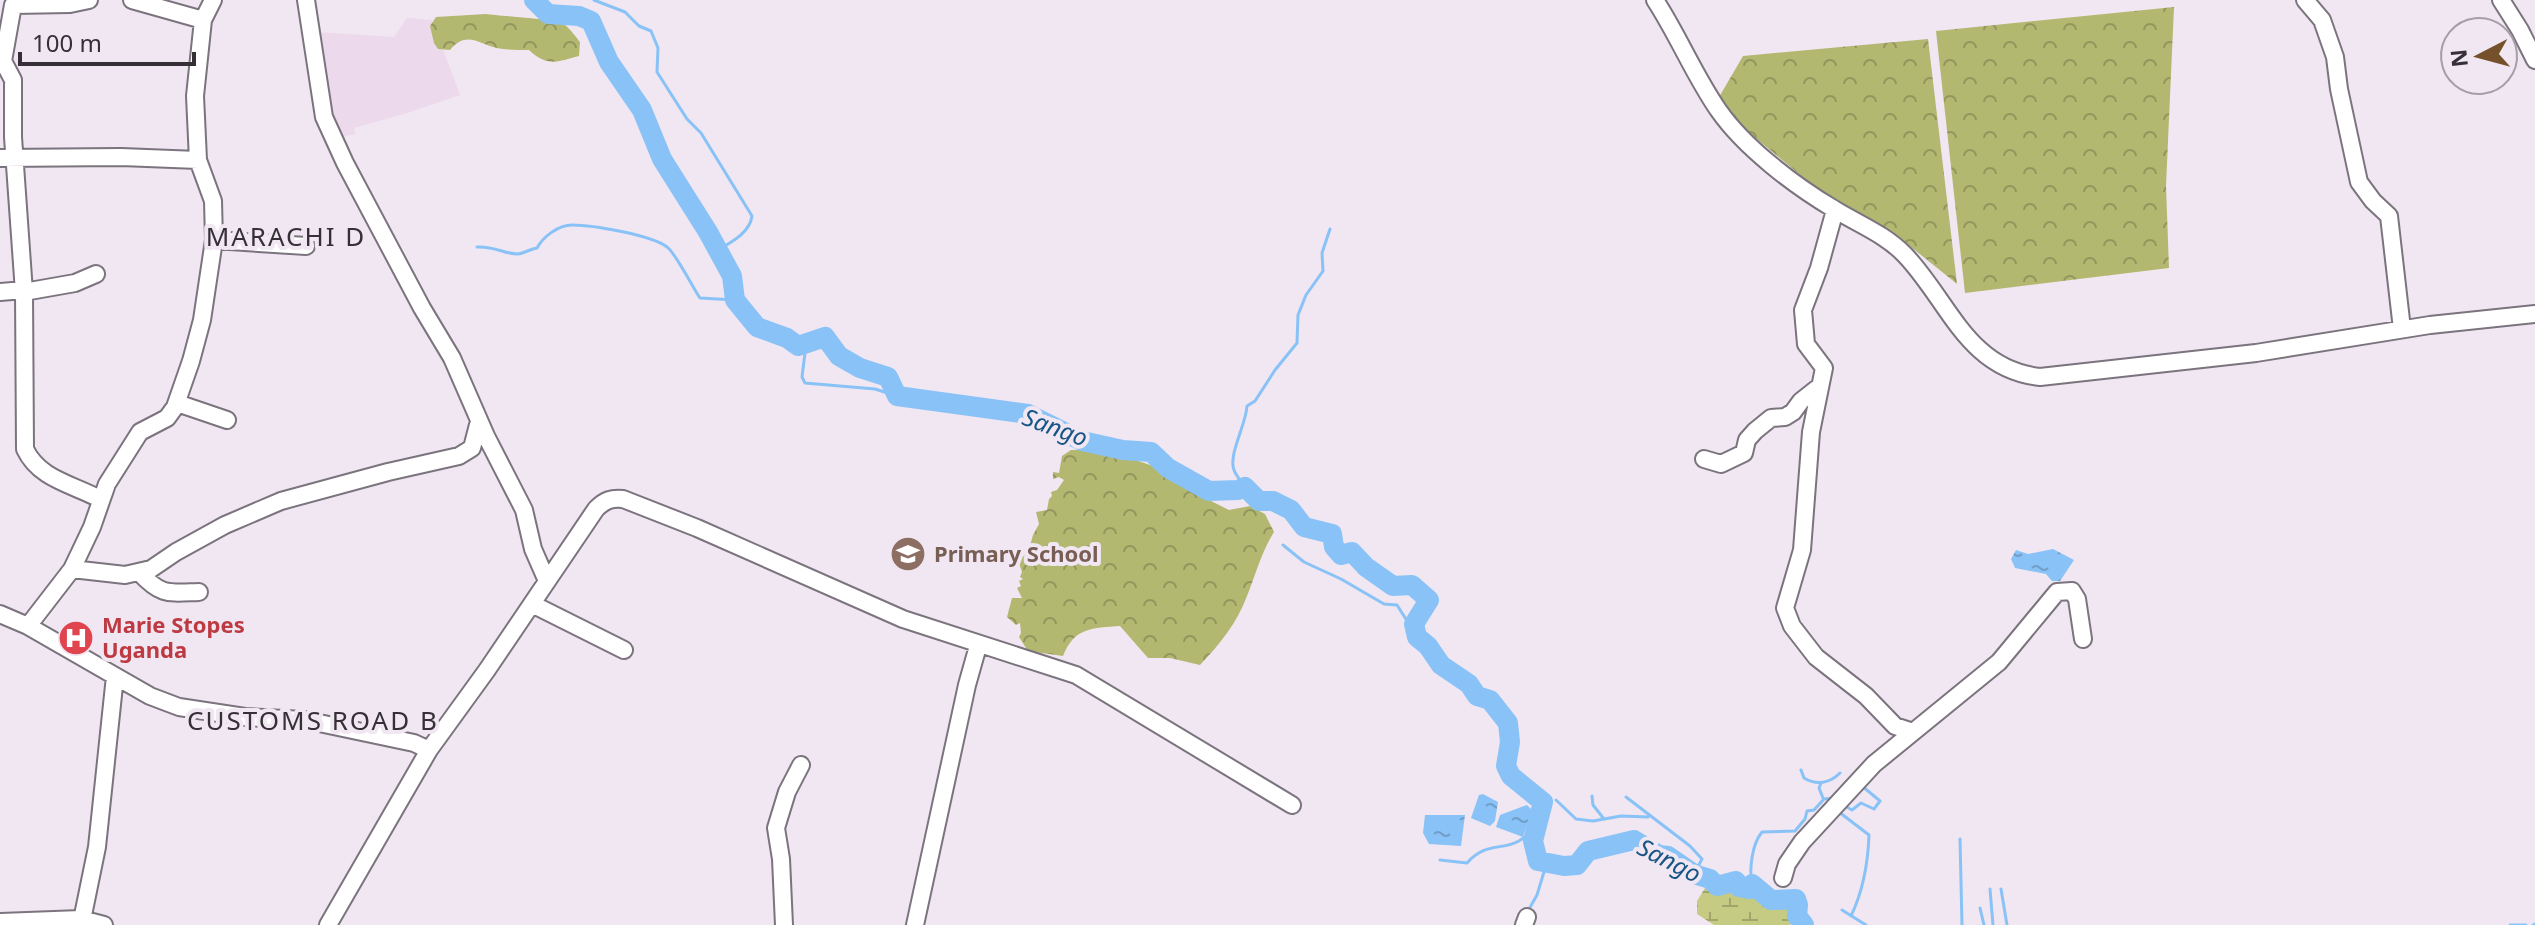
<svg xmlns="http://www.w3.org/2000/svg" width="2535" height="925" viewBox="0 0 2535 925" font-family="'Noto Sans',sans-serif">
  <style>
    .education { fill: #ecdaec }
    .forest { fill: url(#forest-crowns) }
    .wetland { fill: url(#wetland-marsh) }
    .water { fill: url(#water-ripples) }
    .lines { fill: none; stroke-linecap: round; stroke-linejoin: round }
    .stream { stroke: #89c2f6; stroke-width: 3 }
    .river { stroke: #89c2f6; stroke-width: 20 }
    .minor-casing { stroke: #7b737d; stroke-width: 20 }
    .minor { stroke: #fff; stroke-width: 16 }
    .labels { text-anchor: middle; stroke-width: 8; stroke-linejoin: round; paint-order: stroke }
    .education-label { font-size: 22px; font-weight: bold; fill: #785e54; stroke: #f0e7f2; text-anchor: start }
    .health-label { font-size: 22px; font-weight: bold; fill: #be3a42; stroke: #f0e7f2; text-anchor: start }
    .water-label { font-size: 24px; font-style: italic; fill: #185585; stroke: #f0e7f2 }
    .quarter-label { font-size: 26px; letter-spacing: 2px; fill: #343035; stroke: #f0e7f2 }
  </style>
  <defs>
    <pattern id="forest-crowns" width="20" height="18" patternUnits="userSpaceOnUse" patternTransform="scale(2)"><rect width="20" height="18" fill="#b2b870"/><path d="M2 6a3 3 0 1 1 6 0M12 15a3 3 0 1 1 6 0" fill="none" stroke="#92965d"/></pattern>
    <pattern id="wetland-marsh" width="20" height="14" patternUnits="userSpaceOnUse" patternTransform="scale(2)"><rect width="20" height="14" fill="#c5cb83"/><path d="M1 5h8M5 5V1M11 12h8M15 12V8" fill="none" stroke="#a1a56c"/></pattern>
    <pattern id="water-ripples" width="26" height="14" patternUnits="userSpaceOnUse" patternTransform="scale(2)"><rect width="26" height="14" fill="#89c2f6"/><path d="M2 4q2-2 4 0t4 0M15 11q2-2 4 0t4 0" fill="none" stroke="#719ec8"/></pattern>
  </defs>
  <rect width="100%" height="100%" fill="#f0e7f2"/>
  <path class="education" d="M407,18l25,2 28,75 -56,19 -50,14 1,6 -17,4 -10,-23 -11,-83 77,5z"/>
  <path class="forest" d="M2174,7l-8,179 3,82 -204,25 -29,-262z
    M486,14c13,2 69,5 76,9 7,4 13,13 18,19l-1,14c-22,6 -32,11 -50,-6 -9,0 -18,0 -26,-1 -22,-2 -35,-21 -53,1l-12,-1 -4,-6 -4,-17 6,-9z
    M1928,39l29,245 -62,-50 -84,-50 -96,-80 28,-48z
    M1085,443l74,25 42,28 28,14 21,-4 15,8 9,18c-13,21 -18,42 -27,64 -10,27 -27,48 -47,69l-30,-7h-22l-28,-32c-27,2 -46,1 -57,30l-35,-5 -9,-14 2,-4 -1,-10 -4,2 -9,-8 5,-19h10l-5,-10 4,-2 -2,-5 4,-2 -3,-2 2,-5 -4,-12 10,-7 5,-18 6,-11 -3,-12 11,-2 2,-11 3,-3 -1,-4 6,-2 7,-10 -5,-3 -6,2v-7l6,1 3,-17 9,-6h15z"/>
  <path class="wetland" d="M1731,887l60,23 -1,15h-76l-17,-11v-13l8,-13 8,2z"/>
  <path class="water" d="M2053,549l21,11 -14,21h-8l-6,-7 -31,-6 -4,-9 5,-9 12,4z
    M1483,794l15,8 -3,19 -5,5 -19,-8 8,-23z
    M1527,805l5,5 -9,27 -27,-10 4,-12z
    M1425,815h40l-4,31 -32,-2 -6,-11z"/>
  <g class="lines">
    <path class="stream" d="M594,0l31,12 14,14 12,5 7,17 -1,24 30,47 14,14 51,83c-2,17 -22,27 -36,35
      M477,247c18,-1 27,7 41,7 7,-1 12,-5 19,-6 6,-11 21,-23 35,-23 20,0 80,10 95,22 8,5 26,41 33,51l35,2
      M806,345l-4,32 3,6 70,6 22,7
      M1245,487c-3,-5 -9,-11 -11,-17 -6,-15 12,-45 13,-64l8,-5 20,-31 22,-27 1,-28 8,-20 17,-24 -1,-18 8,-24
      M1283,545l21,17 37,17 43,25 13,1 12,19 5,4
      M1801,770l3,8c13,8 26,5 36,-5
      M1821,783l-2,5 4,10
      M1592,796l1,9 11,14
      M1626,797l64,49 12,13 -8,15
      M1556,800l20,19 17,2 28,-5 27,1
      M1845,806l7,4 9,-7 13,6 6,-8 -18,-15
      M1841,810l-2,2 30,23c-1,28 -6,56 -18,81
      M1960,839l2,86
      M1440,860l27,3c26,-29 46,-2 71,-42
      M1752,884c-3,-15 0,-40 10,-52l33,-1 10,-12 2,-8 7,-1 10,-11 11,-1
      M1990,889l3,36
      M2001,889l6,36
      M1980,908l4,17
      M1842,910l24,15
      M1528,911l9,-16 10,-33
      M2510,925h16
      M2533,925l2,-1"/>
    <path class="river" d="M534,0l14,14 31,2 12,5 18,41 33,48 20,49 46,73 24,44 3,24 22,27 30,11 11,8 27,-9 14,19 21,12 28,9 9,19 131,18 54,27 41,9 28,2 17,16 41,23 29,-1 7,-3 14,14h14l18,9 13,17 28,7 2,13 7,8 11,-3 14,15 27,19 19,-1 17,15 -15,24 3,13 11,9 13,19 28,19 8,12 13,4 18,23 2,19 -4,24 5,10 32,26 -10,39 5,20 26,5 13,-1 11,-14 46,-11 25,15 9,1 26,18 16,5 7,7 19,-5 3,6 10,2 3,-5 19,16 25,-1 2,6 -1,11 7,9"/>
    <defs>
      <path id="minor" d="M89,0l-19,4 -57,1 -10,56 10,19v57l11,155 1,157c14,30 47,35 75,50
        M132,0l71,20
        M306,0l18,117 21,46 77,145 30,50 34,78 38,74 9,39 14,32
        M1655,0c23,35 40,77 64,111 26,37 76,75 115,98 24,15 51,25 71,46 44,46 62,114 135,122l216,-24 174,-28 105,-11
        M2305,0l17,20 13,37 4,32 20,93 14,19 16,15 13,113
        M2501,0l19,30 15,30
        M0,158l121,-1 77,3
        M1835,210l-16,58 -16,42 3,34 18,24 -13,64 -9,118 -17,58 7,18 24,31 50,39 29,30 18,6
        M214,240l92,6
        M0,292l24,-2
        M24,292l51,-9 21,-9
        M177,403l50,17
        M1704,459l17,5 23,-11 3,-13 8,-9 16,-13 14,-1 8,-5 8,-11 19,-15
        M72,569l53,6 26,-6 25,-17 49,-27 56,-24 107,-29 71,-16 13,-8 7,-27
        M139,572c22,24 29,21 60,20
        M532,604l92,46
        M0,614l28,12 87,50
        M28,626l44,-57 20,-42 15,-43 33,-52 27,-14 8,-11 16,-46 11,-41 12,-80 -1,-39 -15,-41 -3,-64 8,-76 10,-20
        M1783,878l4,-14 15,-22 72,-78 125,-102 58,-70 15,-1 5,8 6,40
        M0,922l81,-3 23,6
        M81,925l16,-78 18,-171 35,20 29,11 66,10 60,3 109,23 15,7
        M328,925l101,-175 58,-80 109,-161c9,-9 15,-11 27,-10l74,29 206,91 173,56 216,130
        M784,925l-3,-66 -5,-31 11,-36 14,-27
        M915,925l52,-240 11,-39
        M1524,925l3,-8"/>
    </defs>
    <use href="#minor" class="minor-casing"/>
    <use href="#minor" class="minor"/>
  </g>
  <defs>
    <symbol id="school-disc" viewBox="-11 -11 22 22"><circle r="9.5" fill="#8d6e63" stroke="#f0e7f2"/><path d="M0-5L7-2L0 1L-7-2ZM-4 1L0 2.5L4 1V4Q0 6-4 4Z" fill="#fff"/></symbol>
    <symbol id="hospital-disc" viewBox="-11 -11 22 22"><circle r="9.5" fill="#e0444e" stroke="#f0e7f2"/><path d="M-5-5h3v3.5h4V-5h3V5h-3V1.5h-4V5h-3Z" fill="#fff"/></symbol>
  </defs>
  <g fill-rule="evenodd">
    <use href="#school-disc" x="888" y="534" width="40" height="40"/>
    <use href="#hospital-disc" x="56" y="618" width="40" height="40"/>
  </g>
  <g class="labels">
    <g class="education-label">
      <text x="934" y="562">Primary School</text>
    </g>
    <g class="health-label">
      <text x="102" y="633">Marie Stopes<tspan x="102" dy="25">Uganda</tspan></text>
    </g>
    <g class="water-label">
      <text transform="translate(1055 428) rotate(20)" y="8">Sango</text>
      <text transform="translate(1669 861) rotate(27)" y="8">Sango</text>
    </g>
    <g class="quarter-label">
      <text x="286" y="246">MARACHI D</text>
      <text x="313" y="730">CUSTOMS ROAD B</text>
    </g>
  </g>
  <g transform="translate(2479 56) rotate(264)"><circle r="38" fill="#f0e7f2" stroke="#a59ea6" stroke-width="2"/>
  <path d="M0-6L14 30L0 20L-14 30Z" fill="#75512b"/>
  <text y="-12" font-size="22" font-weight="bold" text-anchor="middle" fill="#343035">N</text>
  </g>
  <path d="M20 52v12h174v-12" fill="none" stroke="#343035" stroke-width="4"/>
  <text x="32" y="52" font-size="24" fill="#343035" stroke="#f0e7f2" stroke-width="6" paint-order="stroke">100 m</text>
</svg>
